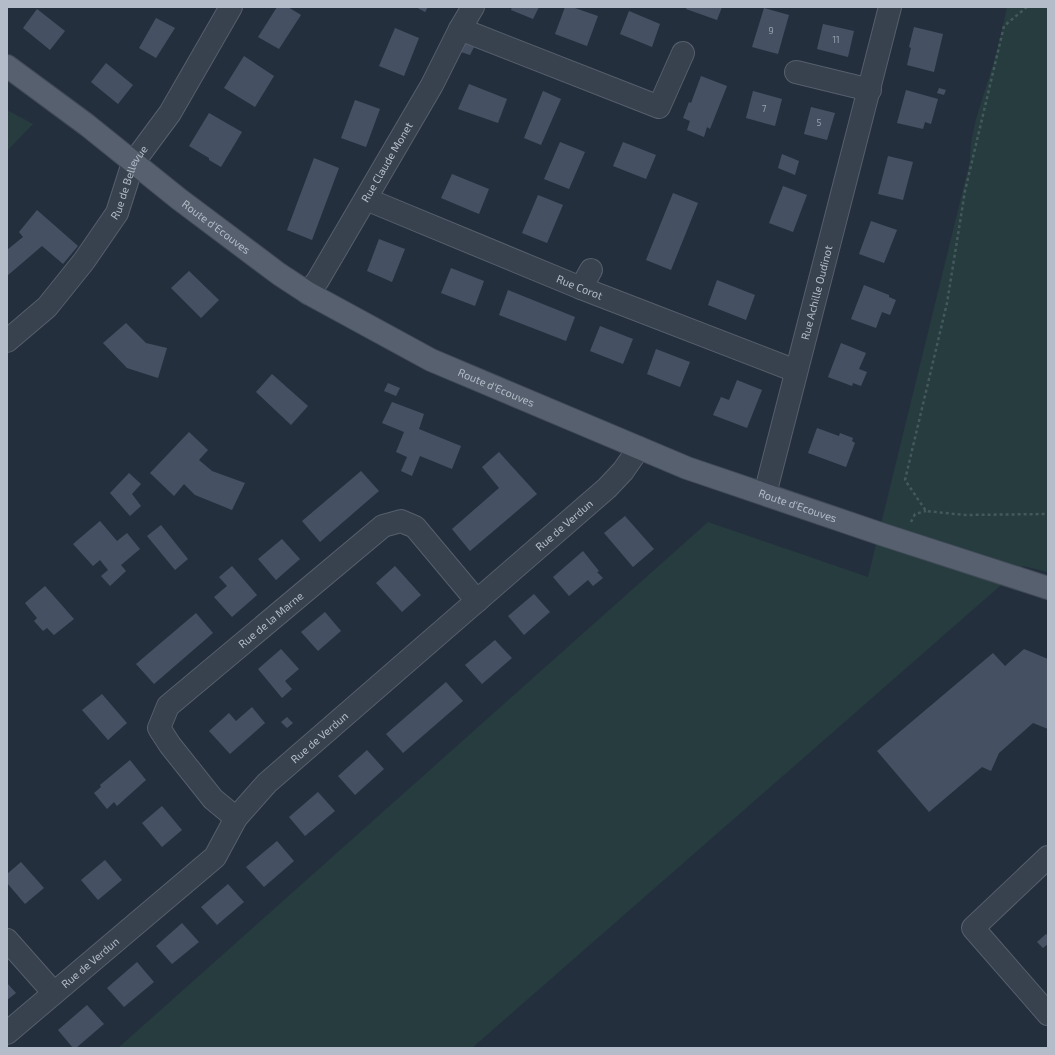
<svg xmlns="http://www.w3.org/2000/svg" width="1055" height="1055" viewBox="0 0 1055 1055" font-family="'Exo 2',sans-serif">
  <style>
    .green { fill: #263c3f }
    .building { fill: #455162 }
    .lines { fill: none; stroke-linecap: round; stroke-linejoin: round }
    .minor-casing { stroke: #565f6c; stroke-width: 24 }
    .major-casing { stroke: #414a57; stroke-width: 24 }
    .path { stroke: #44595c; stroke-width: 2.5; stroke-dasharray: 3 3; stroke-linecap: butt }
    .minor { stroke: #38414e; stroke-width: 22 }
    .major { stroke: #56606e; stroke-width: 22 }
    .labels { text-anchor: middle; stroke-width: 3.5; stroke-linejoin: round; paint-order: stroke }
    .number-label { font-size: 9px; fill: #98a1af }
    .street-label { font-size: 11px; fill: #b4bcc9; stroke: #1d2633 }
  </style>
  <rect width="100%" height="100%" fill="#242f3e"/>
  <path class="green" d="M1007,7h41v565l-25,-6 -551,482h-354l590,-526 160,55 102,-416c0,-34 15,-67 24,-100 5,-17 9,-36 13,-54z
    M7,110l26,14 -26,27z"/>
  <path class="building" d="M277,7h11l13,8 -22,34 -21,-12z
    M416,7h12l-3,5z
    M512,7h27l-6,12 -22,-9z
    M565,7h7l26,9 -11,30 -32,-12z
    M687,7h35l-5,13 -31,-11z
    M764,8l25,7 -11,39 -26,-7z
    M37,9l28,22 -15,19 -27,-22z
    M629,11l31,13 -8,23 -32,-13z
    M156,18l19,10 -19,30 -17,-10z
    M823,24l31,7 -6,26 -31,-8z
    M914,27l29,7 -9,38 -27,-7 4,-17 -2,-1z
    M395,28l24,10 -15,38 -25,-10z
    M465,43l9,4 -4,8 -9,-3z
    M244,56l30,20 -19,31 -31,-19z
    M106,63l27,22 -15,19 -27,-22z
    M701,76l26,10 -17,43 -3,-2 -3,10 -17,-7 3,-9 -7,-3 6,-16 2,1z
    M469,84l38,15 -9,24 -40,-14z
    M939,88l7,2 -2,5 -7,-2z
    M906,90l32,9 -7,25 -6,-2 -2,7 -26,-6z
    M543,91l18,8 -20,46 -17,-7z
    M753,91l29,8 -7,27 -29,-8z
    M355,100l25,9 -14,38 -25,-9z
    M811,107l24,6 -8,27 -23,-6z
    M209,113l33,19 -21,35 -12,-7v-2l-20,-12z
    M560,142l25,10 -16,37 -25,-10z
    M623,142l33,13 -10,24 -33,-13z
    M782,154l17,7 -4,14 -17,-7z
    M888,156l25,6 -10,38 -25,-6z
    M314,158l25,10 -27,72 -25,-10z
    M452,174l37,15 -10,25 -38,-16z
    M783,186l24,9 -14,37 -24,-9z
    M673,193l25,10 -27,67 -25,-10z
    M538,195l25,10 -16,38 -25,-10z
    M37,210l41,36 -15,18 -21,-18 -35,30v-26l16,-13 -4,-5z
    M871,221l26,9 -13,33 -25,-9z
    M379,239l26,10 -13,33 -25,-11z
    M451,268l33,13 -9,25 -34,-13z
    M189,271l30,29 -18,18 -30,-30z
    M717,280l38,15 -9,25 -38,-15z
    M864,285l25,10v2l7,3 -6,15 -8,-3 -6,16 -25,-9z
    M508,290l67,27 -9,24 -67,-26z
    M126,323l20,20 21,5 -9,30 -31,-10 -24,-25z
    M600,326l33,13 -10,25 -33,-13z
    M841,343l25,10 -7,16 8,3 -6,14 -8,-3 -1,3 -24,-9z
    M656,349l34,13 -10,25 -33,-13z
    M272,374l36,32 -17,19 -35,-33z
    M737,380l25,10 -15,38 -34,-13 8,-18 8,3z
    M388,383l12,5 -4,8 -12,-5z
    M392,402l32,12 -5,15 42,17 -9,23 -32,-13 -8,20 -11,-5 6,-14 -11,-5 8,-20 -22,-9z
    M817,428l22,8 1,-3 13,5 -1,3 3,2 -9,24 -38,-14z
    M189,432l19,18 -9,10 13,11 33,12 -13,27 -37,-15 -11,-11 -10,12 -24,-23z
    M499,452l38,42 -67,57 -18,-22 47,-41 -17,-21z
    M361,471l18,20 -59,51 -18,-21z
    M129,473l12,11 -9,10 9,12 -11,10 -20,-23z
    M625,516l29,33 -21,18 -29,-34z
    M100,521l17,20 10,-8 13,16 -19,16 5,6 -16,15 -9,-10 7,-6 -8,-10 -7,6 -20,-22z
    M161,525l27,34 -13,11 -28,-34z
    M282,539l18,20 -24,21 -18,-21z
    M583,551l16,20 -2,1 6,6 -10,8 -5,-6 -19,16 -16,-19z
    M232,566l25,29 -25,22 -18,-20 13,-11 -8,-9z
    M395,566l26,29 -19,17 -26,-29z
    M45,586l29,33 -20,16 -7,-7 -4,3 -9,-10 3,-3 -12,-15z
    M534,594l16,18 -26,23 -16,-19z
    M325,612l16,19 -23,20 -17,-19z
    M196,613l17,20 -59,51 -18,-20z
    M495,640l17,18 -30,26 -17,-19z
    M281,649l18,20 -14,12 7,8 -10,9 -24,-29z
    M1024,649l24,10v70l-15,-6 -34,30 -8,18 -9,-4 -53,45 -52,-61 116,-98 12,13z
    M446,682l17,19 -60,52 -17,-19z
    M102,694l25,29 -19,17 -26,-30z
    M252,707l13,16 -35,31 -21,-23 20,-18 7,8z
    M287,717l6,6 -6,5 -6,-6z
    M367,750l17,19 -29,26 -17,-19z
    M130,760l16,20 -29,26 -3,-4 -7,7 -13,-16 7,-6 -1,-2z
    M318,792l17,19 -30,25 -16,-19z
    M162,806l20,24 -20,17 -20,-24z
    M277,841l17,20 -30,26 -18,-20z
    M105,860l17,20 -24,20 -17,-20z
    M21,862l23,26 -19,16 -18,-21v-9z
    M228,884l16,18 -27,23 -16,-18z
    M182,923l17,19 -27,22 -16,-18z
    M1046,934l2,2v8l-5,4 -6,-6z
    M137,962l17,20 -30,25 -17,-19z
    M7,983l9,10 -9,7z
    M87,1005l17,19 -28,24h-3l-15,-18z"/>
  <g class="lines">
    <defs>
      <g id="minor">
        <path d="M460,29l199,78 24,-54"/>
        <path d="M796,72l74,18"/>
        <path id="s1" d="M366,199l215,89 215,83"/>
        <path d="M581,288l10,-18"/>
        <path id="s2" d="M308,293l10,-13 114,-195 28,-56 13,-22"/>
        <path id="s3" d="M7,341l40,-34 37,-46 33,-48 16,-50 37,-50 61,-106"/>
        <path id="s4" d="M765,494l125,-487"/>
        <path id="s5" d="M236,818l-23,-19 -43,-54 -11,-17 9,-22 215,-180 18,-5 14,6 62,74"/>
        <path d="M1048,857l-75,71 75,86"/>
        <path d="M7,940l47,53"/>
        <path id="s6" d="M7,1033l208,-176 21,-39 31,-35 340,-295 16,-17 16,-23"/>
      </g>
      <g id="major">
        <path id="s7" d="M7,66l80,59 92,74 100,75 29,19 123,67 256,108 197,67 164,53"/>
      </g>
    </defs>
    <use href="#minor" class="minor-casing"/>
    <use href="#major" class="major-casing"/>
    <path class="path" d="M1027,7l-23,19 -39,165 -18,112 -42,177 21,31 39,4 83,-1
      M911,522l4,-8 11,-3"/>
    <use href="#minor" class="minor"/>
    <use href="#major" class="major"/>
  </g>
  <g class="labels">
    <g class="number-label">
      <text x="771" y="34">9</text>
      <text x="836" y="43">11</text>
      <text x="764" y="112">7</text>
      <text x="819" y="126">5</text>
    </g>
    <g class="street-label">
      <text dy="4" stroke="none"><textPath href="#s2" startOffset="153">Rue Claude Monet</textPath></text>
      <text dy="4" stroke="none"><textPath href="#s3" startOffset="203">Rue de Bellevue</textPath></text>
      <text dy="4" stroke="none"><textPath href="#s7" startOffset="264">Route d'Ecouves</textPath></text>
      <text dy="4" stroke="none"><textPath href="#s1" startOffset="231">Rue Corot</textPath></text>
      <text dy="4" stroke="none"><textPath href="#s4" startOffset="208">Rue Achille Oudinot</textPath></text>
      <text dy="4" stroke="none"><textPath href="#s7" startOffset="588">Route d'Ecouves</textPath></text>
      <text dy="4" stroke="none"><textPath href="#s7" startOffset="912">Route d'Ecouves</textPath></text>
      <text dy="4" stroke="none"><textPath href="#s6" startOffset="757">Rue de Verdun</textPath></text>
      <text dy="4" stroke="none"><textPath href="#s5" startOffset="277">Rue de la Marne</textPath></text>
      <text dy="4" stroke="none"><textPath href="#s6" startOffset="433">Rue de Verdun</textPath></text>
      <text dy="4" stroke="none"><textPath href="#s6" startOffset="109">Rue de Verdun</textPath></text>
    </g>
  </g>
  <rect width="1055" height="1055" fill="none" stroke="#b4bcc9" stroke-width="16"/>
</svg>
